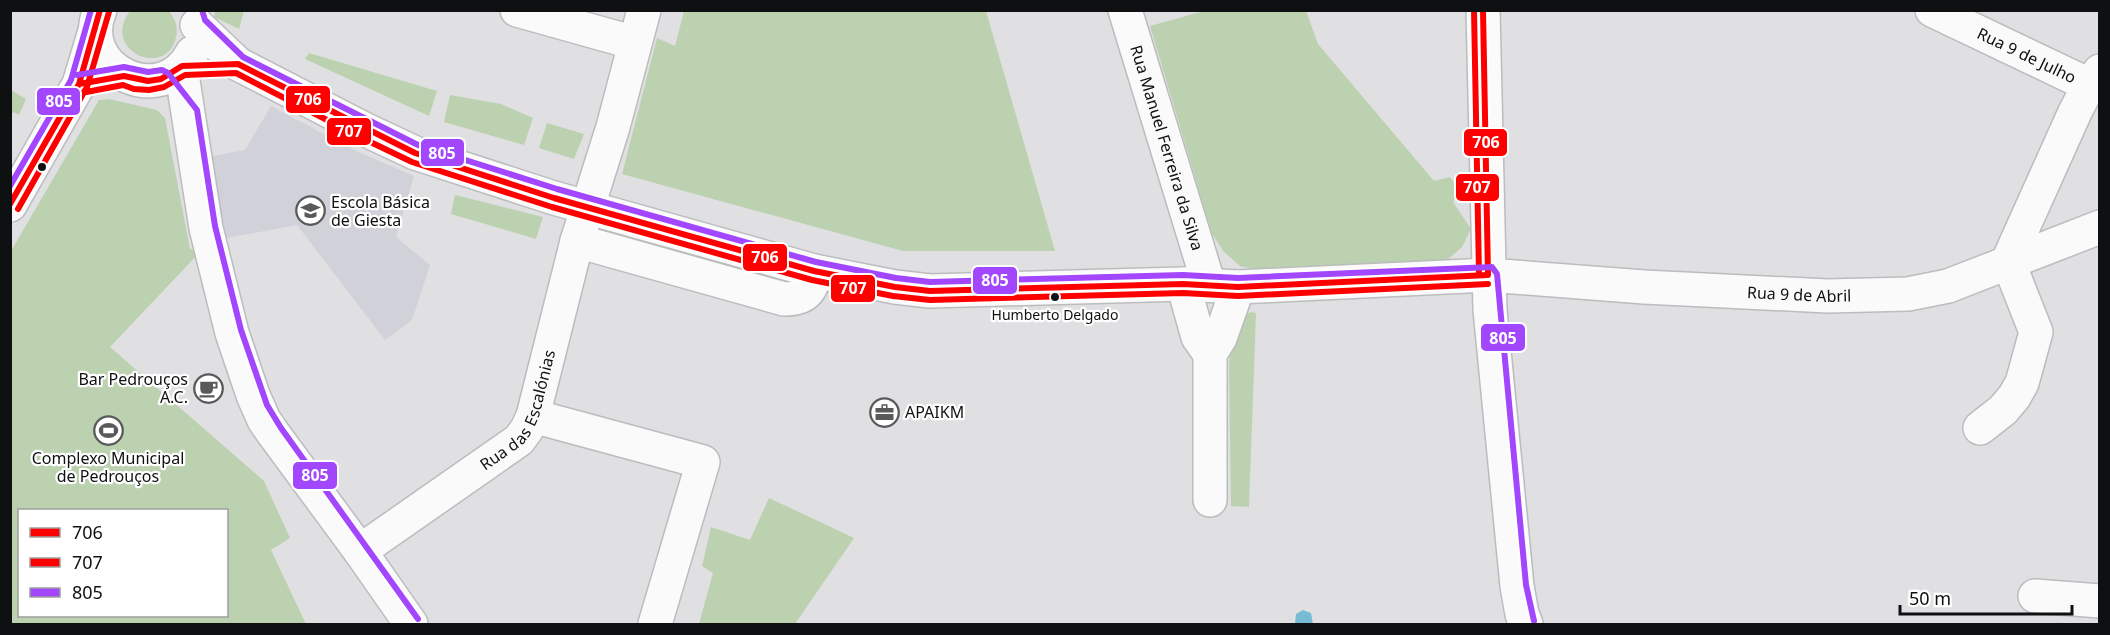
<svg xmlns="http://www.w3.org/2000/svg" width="2110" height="635" viewBox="0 0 2110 635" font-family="'Noto Sans',sans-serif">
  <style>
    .built { fill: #d1d1d9 }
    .green { fill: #bcd1af; fill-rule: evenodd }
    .water { fill: #77bcd4 }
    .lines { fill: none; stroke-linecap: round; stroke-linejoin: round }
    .minor-casing { stroke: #bbbcbd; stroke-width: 36 }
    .minor { stroke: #fafafb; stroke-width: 33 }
    .bus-1-casing { stroke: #fff; stroke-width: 10 }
    .bus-2-casing { stroke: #fff; stroke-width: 10 }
    .bus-3-casing { stroke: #fff; stroke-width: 10 }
    .bus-1 { stroke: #f00; stroke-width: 6 }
    .bus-2 { stroke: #f00; stroke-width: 6 }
    .bus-3 { stroke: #a347ff; stroke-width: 6 }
    .bus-dot { fill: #0f1011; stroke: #fff; stroke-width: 2 }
    .labels { text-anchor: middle; stroke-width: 4.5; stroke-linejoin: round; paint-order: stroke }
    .bus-label { font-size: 14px; fill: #0f1011; stroke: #fff }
    .street-label { font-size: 16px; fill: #0f1011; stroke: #fff }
    .poi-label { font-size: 16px; fill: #0f1011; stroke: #fff; text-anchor: start }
    .line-badge { stroke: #fff; stroke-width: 2 }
    .badge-label { font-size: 16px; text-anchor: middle; font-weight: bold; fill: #fff }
  </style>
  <rect width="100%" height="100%" fill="#e0e0e3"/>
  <path class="built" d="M271,106l83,44 60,26 -18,61 34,28 -18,55 -27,20 -88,-115 -76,14 -15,-82 39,-7z"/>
  <path class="green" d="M130,11h39c7,9 10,18 6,30 -13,37 -74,8 -45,-30z
    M215,11h29l-5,18 -25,-12z
    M684,11h302l69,240h-152l-281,-77 35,-136 18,8z
    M1204,11h102l12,33 116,137 16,-4 10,14 -7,11 18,27 -9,18 -16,14 -175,12 -31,-7 -16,-14 -12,-18 -62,-208z
    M309,53l128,38 -8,25 -124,-57z
    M11,90l15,9 -7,16 -6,-3 -2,4z
    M450,95l51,9 32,14 -9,27 -80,-23z
    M109,99l48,11 8,8 25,131 11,2 -91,96 154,134 26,57 -19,12 35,74h-295v-373l88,-151zM20,510h206v106h-206z
    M547,123l37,11 -10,25 -35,-11z
    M455,195l88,22 -7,22 -85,-25z
    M600,227l194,56 -3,8 -193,-54z
    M1250,312l6,1 -7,194 -18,-1 -2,-140 2,-30 9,-16z
    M769,498l85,40 -59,86h-96l14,-51 -11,-7 9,-39 39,13z"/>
  <path class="water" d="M1303,610l8,3 2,11h-18l1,-10z"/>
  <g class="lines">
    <defs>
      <g id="minor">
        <path d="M100,10c-25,59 62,101 92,43"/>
        <path d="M517,10l118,33"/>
        <path id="s1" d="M1125,10l84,275"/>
        <path d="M1483,10l7,300 27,276 5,28 4,10"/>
        <path id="s2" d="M1932,10l157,75"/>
        <path id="s3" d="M197,25l41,39 126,65 51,24 139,45 260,73 81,16 35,4 253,-7 55,3 250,-12 156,12 184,9 80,-2 40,-8 152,-59"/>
        <path d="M181,68l25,160 26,105 21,62 11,25 9,13 87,118 51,73"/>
        <path d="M10,205l69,-121 16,-53"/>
        <path d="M577,241l207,58c21,0 29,-8 30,-28"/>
        <path d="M1183,284l15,53 12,17"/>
        <path d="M533,416l170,46 -48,162"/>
        <path d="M1980,428l23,-18 11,-13 8,-14 14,-51 -28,-71 67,-149 14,-27 11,-14"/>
        <path d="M1210,500v-146l10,-16 18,-51"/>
        <path id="s4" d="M360,551l159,-111 8,-11 6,-13 44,-175 36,-114 31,-117"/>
        <path d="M2035,596l65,5"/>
      </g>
    </defs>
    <use href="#minor" class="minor-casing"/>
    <use href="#minor" class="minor"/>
    <defs>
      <path id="bus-1" d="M1483,10l5,265
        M79,84l45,-8 24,5 13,-2 21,-13 56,-2 177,89 139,45 260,73 81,16 35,4 253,-7 55,3 250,-12
        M10,204l69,-120 21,-74"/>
      <path id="bus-2" d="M1474,10l5,265
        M81,93l42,-8 11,4 15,1 15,-3 21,-12 51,-2 124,64 52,25 140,45 260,73 81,16 37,4 253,-7 55,3 250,-12
        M18,209l69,-122 22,-75"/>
      <path id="bus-3" d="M202,10l3,10 38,37 175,88 139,44 259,73 80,16 34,4 253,-7 55,3 254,-11 5,7 29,311 8,36
        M77,75l47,-8 24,5 14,-2 6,3 29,37 18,116 26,104 26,75 14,23 137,191
        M10,186l61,-106 20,-70"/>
    </defs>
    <use href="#bus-1" class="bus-1-casing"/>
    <use href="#bus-2" class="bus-2-casing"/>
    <use href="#bus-3" class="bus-3-casing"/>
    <use href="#bus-1" class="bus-1"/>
    <use href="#bus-2" class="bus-2"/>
    <use href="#bus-3" class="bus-3"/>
  </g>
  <defs>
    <symbol id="school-ring" viewBox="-11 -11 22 22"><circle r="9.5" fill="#fff" stroke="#58595a" stroke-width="1.5"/><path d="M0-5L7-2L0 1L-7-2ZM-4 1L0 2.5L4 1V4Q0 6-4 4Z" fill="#58595a"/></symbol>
    <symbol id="cafe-ring" viewBox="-11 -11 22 22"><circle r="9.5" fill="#fff" stroke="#58595a" stroke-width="1.5"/><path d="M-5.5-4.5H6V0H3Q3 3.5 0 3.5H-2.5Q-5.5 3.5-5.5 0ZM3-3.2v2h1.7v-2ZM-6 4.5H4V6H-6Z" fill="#58595a"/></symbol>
    <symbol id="office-ring" viewBox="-11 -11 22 22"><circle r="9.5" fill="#fff" stroke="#58595a" stroke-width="1.5"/><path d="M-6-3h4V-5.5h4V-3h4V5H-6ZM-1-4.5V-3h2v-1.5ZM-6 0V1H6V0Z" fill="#58595a"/></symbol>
    <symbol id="stadium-ring" viewBox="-11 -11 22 22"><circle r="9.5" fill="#fff" stroke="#58595a" stroke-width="1.5"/><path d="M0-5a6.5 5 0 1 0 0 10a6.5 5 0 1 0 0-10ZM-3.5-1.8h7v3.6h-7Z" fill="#58595a"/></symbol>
  </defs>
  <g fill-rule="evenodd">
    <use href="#school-ring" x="294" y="194" width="33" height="33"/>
    <use href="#cafe-ring" x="192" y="372" width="33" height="33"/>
    <use href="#office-ring" x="868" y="396" width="33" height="33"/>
    <use href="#stadium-ring" x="92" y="414" width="33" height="33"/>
  </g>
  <g class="bus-dot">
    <circle cx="42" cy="167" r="5"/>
    <circle cx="1055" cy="297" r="5"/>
  </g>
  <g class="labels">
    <g class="bus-label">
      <text x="1055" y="320">Humberto Delgado</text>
    </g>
    <g class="street-label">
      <text dy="6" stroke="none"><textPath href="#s2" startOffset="105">Rua 9 de Julho</textPath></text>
      <text dy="6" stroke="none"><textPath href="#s1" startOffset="144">Rua Manuel Ferreira da Silva</textPath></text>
      <text dy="6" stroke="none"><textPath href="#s3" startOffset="1659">Rua 9 de Abril</textPath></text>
      <text dy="6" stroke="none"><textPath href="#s4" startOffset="219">Rua das Escalónias</textPath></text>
    </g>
    <g class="poi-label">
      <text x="331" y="208">Escola Básica<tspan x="331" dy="18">de Giesta</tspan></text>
      <text x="188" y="385" text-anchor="end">Bar Pedrouços<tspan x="188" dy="18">A.C.</tspan></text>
      <text x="905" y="418">APAIKM</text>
      <text x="108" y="464" text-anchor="middle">Complexo Municipal<tspan x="108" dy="18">de Pedrouços</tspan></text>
    </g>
  </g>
  <g class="line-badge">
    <rect x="285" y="85" width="46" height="29" rx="6" fill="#f00"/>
    <rect x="36" y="87" width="45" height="29" rx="6" fill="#a347ff"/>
    <rect x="326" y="117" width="46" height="29" rx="6" fill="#f00"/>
    <rect x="1463" y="128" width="45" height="29" rx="6" fill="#f00"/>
    <rect x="420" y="138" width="45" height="29" rx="6" fill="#a347ff"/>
    <rect x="1455" y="173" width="45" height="29" rx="6" fill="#f00"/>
    <rect x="742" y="243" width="46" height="29" rx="6" fill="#f00"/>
    <rect x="972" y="266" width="46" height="29" rx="6" fill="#a347ff"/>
    <rect x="830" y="274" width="46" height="29" rx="6" fill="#f00"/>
    <rect x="1480" y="323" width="46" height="29" rx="6" fill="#a347ff"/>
    <rect x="292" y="461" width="46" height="29" rx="6" fill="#a347ff"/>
  </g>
  <g class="badge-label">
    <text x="308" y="105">706</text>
    <text x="59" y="107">805</text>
    <text x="349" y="137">707</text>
    <text x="1486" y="148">706</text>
    <text x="442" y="159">805</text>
    <text x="1477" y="193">707</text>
    <text x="765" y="263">706</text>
    <text x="995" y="286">805</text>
    <text x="853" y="294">707</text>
    <text x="1503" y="344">805</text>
    <text x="315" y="481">805</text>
  </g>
  <rect width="2110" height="635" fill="none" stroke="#0f1011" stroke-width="24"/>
  <rect x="18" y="509" width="210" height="108" fill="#ffffff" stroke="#9f9fa0" stroke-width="1.5"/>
  <rect x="30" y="528" width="30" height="9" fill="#ff0000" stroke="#9f9fa0" stroke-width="1.5"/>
  <text x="72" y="539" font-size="18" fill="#0f1011">706</text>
  <rect x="30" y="558" width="30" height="9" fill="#ff0000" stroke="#9f9fa0" stroke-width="1.5"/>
  <text x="72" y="569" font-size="18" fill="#0f1011">707</text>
  <rect x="30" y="588" width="30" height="9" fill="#a347ff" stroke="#9f9fa0" stroke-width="1.5"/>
  <text x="72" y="599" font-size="18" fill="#0f1011">805</text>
  <path d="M1900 605v9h172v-9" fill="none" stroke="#0f1011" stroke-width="3"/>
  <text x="1909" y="605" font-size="18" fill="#0f1011" stroke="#ffffff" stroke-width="4.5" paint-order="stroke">50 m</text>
</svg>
